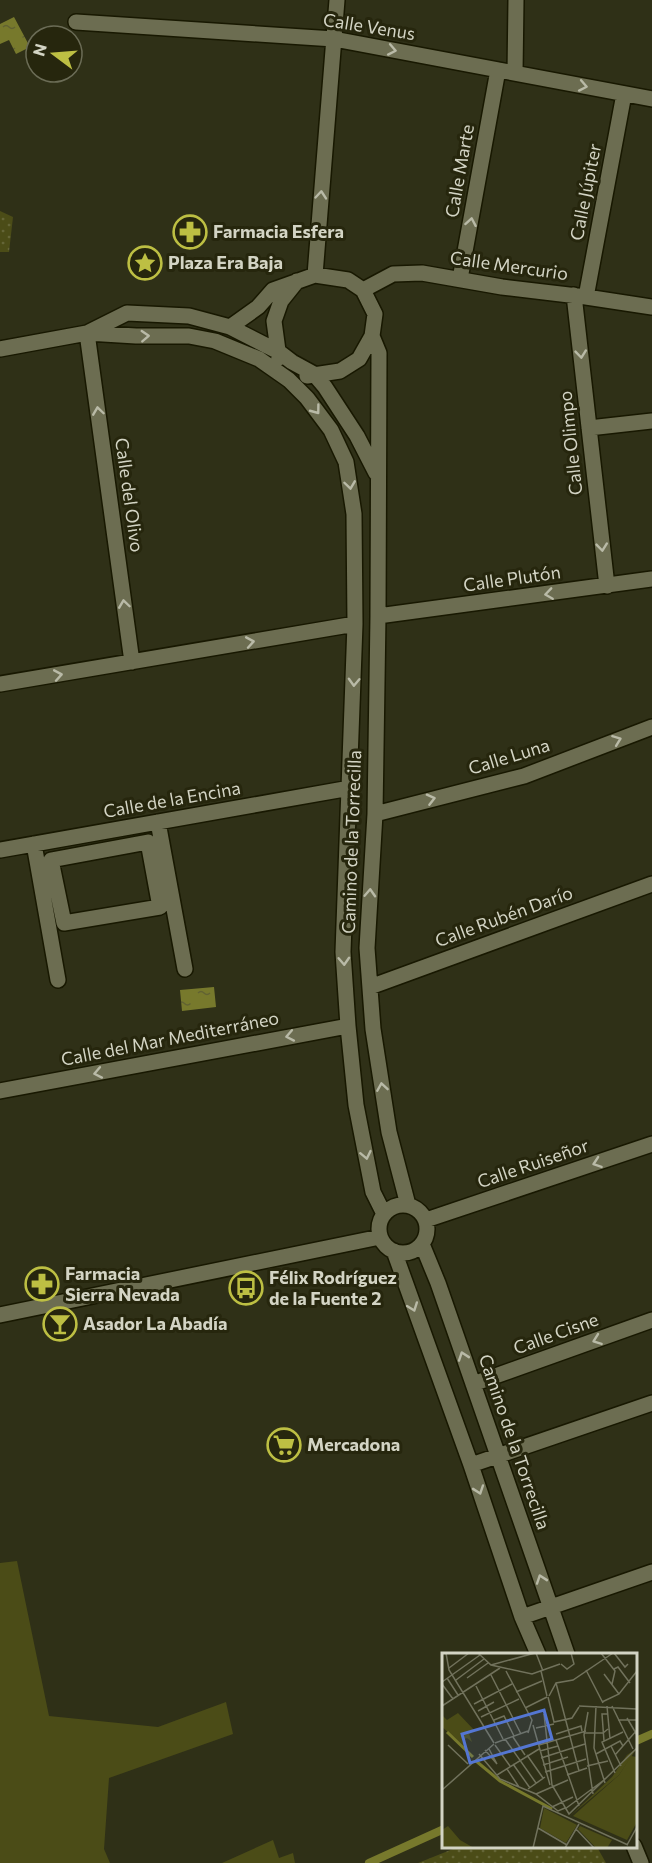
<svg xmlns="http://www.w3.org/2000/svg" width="652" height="1863" viewBox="0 0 652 1863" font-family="Commissioner,sans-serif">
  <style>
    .grass { fill: #4b4c17 }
    .park { fill: url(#park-dots) }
    .water { fill: url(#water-ripples) }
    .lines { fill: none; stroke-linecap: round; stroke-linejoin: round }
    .stream { stroke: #77792c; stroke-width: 8 }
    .minor-casing { stroke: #181801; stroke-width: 18 }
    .minor { stroke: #6c6d51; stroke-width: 15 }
    .oneway { stroke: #b9baa7 }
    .labels { text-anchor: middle; stroke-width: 6; stroke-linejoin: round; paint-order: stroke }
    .street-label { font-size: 18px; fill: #d3d4c4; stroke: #26260d }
    .poi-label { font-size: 18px; font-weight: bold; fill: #d3d4c4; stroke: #26260d; text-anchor: start }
    .inset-river { fill: none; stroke: #77792c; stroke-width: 3 }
    .inset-road { fill: none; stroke: #71725c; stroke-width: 1.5 }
    .view { fill: #5476d2; fill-opacity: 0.15; stroke: #5476d2; stroke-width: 3 }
    .inset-edge { fill: none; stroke: #d3d4c4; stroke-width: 3 }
  </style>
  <defs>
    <pattern id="park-dots" width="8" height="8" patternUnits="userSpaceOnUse" patternTransform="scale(1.5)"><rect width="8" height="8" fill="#4b4c17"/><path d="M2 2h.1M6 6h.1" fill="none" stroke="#646537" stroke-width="1.8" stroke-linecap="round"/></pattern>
    <pattern id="water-ripples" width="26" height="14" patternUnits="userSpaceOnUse" patternTransform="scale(1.5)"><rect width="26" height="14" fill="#77792c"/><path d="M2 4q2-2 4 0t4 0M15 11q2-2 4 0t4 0" fill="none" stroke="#616232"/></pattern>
  </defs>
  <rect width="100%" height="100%" fill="#2f3017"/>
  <path class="grass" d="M17,1561l32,155 109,11 68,-25 7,32 -124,44 -5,71 6,14h-110v-300z
    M273,1840l6,18 14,-5 2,10h-73z"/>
  <path class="park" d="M0,211l13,6 -4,35h-9z
    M458,1847h139l9,16h-188z"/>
  <path class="water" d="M14,17l16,30 -14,7 -7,-14 -9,4v-20z
    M214,987l2,20 -34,4 -2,-21z"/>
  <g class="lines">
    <path class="stream" d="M636,1741l16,-7
      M369,1863l75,-34"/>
    <defs>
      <path id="minor" d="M76,22l258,17 318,60
        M515,73l1,-73
        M315,275l22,-275
        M460,279l38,-209
        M363,290l30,-16 29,-1 80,14 84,10 66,10
        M574,295l33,291
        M586,297l38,-203
        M230,327l28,-20 15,-17 42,-15 33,5 15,10 12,24 -3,22 -13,23 -19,12 -33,5
        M89,332l38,-19 62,3 41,11 49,25 13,10 22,12 11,13 32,49 19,37
        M87,333l45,329
        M372,336l7,17 -1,263 -3,198 -8,134 6,81 16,103 19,73
        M0,349l87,-16 49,3h53l26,5 44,18 30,21 18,18 24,32 15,32 8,52 1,110 -12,328 5,74 8,79 17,87 11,22
        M279,358l-5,-37 7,-20 16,-20
        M589,428l63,-7
        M378,616l274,-37
        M0,684l355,-60
        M375,814l149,-38 128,-49
        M158,822l27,147
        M148,842l12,65 -96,16 -13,-63z
        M34,844l24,136
        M0,850l350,-62
        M370,987l282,-103
        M0,1091l348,-65
        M379 1229a24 24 0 1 1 48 0a24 24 0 1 1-48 0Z
        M426,1220l226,-76
        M422,1244l16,39 129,371
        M394,1251l77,214 51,152 16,37
        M0,1315l380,-78
        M473,1384l179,-64
        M471,1465l181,-62
        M522,1617l130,-45
        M634,1846l7,17"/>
    </defs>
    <use href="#minor" class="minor-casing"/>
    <use href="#minor" class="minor"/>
  </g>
  <defs><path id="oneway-chevron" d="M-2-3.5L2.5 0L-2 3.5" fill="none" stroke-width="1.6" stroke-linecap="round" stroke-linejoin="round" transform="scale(1.5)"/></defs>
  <g class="oneway">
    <use href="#oneway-chevron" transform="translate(392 50) rotate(11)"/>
    <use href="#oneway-chevron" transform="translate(583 86) rotate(11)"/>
    <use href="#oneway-chevron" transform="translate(321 195) rotate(-85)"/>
    <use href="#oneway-chevron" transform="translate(471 222) rotate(-80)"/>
    <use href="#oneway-chevron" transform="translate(145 336) rotate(-3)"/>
    <use href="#oneway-chevron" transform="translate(581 354) rotate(84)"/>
    <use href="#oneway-chevron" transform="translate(316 410) rotate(53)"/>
    <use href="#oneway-chevron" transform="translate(98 411) rotate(-98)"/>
    <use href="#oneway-chevron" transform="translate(350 485) rotate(82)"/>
    <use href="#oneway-chevron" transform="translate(602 547) rotate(84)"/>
    <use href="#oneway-chevron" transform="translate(549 594) rotate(172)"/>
    <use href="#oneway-chevron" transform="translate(124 604) rotate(-98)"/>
    <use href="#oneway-chevron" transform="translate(250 642) rotate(-10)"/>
    <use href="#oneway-chevron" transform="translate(58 675) rotate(-10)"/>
    <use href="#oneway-chevron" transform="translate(354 682) rotate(92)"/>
    <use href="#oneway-chevron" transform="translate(617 740) rotate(-21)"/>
    <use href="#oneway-chevron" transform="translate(431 799) rotate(-14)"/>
    <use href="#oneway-chevron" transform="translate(370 893) rotate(-87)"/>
    <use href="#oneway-chevron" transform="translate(344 961) rotate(87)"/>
    <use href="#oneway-chevron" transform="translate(290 1036) rotate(169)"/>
    <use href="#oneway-chevron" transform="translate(98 1073) rotate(169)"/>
    <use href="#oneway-chevron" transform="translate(382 1087) rotate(-99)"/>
    <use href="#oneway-chevron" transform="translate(366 1155) rotate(78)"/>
    <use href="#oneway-chevron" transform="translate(597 1163) rotate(161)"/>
    <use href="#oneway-chevron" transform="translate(413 1307) rotate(70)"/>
    <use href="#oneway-chevron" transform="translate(597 1340) rotate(160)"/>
    <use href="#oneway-chevron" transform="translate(463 1356) rotate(-109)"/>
    <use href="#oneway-chevron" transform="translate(479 1490) rotate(71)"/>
    <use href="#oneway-chevron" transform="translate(541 1579) rotate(-109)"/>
  </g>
  <defs>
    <symbol id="pharmacy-ring" viewBox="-11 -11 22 22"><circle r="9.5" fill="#26260d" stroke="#bdbf43" stroke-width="1.5"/><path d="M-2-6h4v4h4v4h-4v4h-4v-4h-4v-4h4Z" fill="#bdbf43"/></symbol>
    <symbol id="sight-ring" viewBox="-11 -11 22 22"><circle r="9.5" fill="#26260d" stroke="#bdbf43" stroke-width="1.5"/><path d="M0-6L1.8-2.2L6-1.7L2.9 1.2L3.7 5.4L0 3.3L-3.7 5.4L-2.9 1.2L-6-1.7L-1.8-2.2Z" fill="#bdbf43"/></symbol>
    <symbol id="bus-ring" viewBox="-11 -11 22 22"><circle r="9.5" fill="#26260d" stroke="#bdbf43" stroke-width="1.5"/><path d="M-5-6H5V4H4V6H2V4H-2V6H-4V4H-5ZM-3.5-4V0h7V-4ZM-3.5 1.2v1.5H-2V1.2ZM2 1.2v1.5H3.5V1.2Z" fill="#bdbf43"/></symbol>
    <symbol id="bar-ring" viewBox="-11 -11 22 22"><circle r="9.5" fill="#26260d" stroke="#bdbf43" stroke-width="1.5"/><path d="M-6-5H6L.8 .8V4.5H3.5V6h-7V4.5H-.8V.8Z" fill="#bdbf43"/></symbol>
    <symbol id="supermarket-ring" viewBox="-11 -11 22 22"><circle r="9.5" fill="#26260d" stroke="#bdbf43" stroke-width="1.5"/><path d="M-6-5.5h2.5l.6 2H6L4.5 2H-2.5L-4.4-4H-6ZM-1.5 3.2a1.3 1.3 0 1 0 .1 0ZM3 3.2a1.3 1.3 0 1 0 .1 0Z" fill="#bdbf43"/></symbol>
  </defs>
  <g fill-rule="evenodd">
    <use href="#pharmacy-ring" x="171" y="213" width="38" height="38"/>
    <use href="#sight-ring" x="126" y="244" width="38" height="38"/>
    <use href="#pharmacy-ring" x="23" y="1265" width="38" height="38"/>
    <use href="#bus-ring" x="227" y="1269" width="38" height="38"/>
    <use href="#bar-ring" x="41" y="1305" width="38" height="38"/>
    <use href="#supermarket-ring" x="265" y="1426" width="38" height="38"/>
  </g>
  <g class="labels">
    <g class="street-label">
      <text transform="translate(369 27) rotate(9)" y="6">Calle Venus</text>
      <text transform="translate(460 171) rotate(-80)" y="6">Calle Marte</text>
      <text transform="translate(586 192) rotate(-79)" y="6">Calle Júpiter</text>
      <text transform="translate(509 266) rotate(8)" y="6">Calle Mercurio</text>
      <text transform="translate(571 443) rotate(-96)" y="6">Calle Olimpo</text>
      <text transform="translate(129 495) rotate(82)" y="6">Calle del Olivo</text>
      <text transform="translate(512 579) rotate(-8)" y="6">Calle Plutón</text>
      <text transform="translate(509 757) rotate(-17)" y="6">Calle Luna</text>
      <text transform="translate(172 800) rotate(-10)" y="6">Calle de la Encina</text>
      <text transform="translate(352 842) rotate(-88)" y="6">Camino de la Torrecilla</text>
      <text transform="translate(504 917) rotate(-20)" y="6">Calle Rubén Darío</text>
      <text transform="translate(170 1039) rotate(-11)" y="6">Calle del Mar Mediterráneo</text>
      <text transform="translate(533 1164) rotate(-19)" y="6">Calle Ruiseñor</text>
      <text transform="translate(556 1334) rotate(-20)" y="6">Calle Cisne</text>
      <text transform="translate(514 1442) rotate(71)" y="6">Camino de la Torrecilla</text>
    </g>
    <g class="poi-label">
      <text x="213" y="238">Farmacia Esfera</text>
      <text x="168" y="269">Plaza Era Baja</text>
      <text x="65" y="1280">Farmacia<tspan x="65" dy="21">Sierra Nevada</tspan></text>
      <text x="269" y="1284">Félix Rodríguez<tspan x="269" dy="21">de la Fuente 2</tspan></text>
      <text x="83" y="1330">Asador La Abadía</text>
      <text x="307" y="1451">Mercadona</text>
    </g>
  </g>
  <g transform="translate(442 1653)">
    <rect width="195" height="195" fill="#2f3017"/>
    <path d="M16,60l17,18 -6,3 3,8 -5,-4 -5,2 3,7 -23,-20v-12l5,5zM189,103l6,1v65l-10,18 -54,-24 46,-41zM102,155l33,17 -11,18 -26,-15zM6,173l12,14 14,8h-32v-18zM138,173l32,14 -5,8h-11l-18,-19z" fill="#4b4c17"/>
    <path d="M195,95l-18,27 -49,41 42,-39 15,-22z" fill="#4b4c17"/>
    <path class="inset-river" d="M5,79l26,25M34,108l24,20 52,28"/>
    <path class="inset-road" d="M4,0l3,17 45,73M36,0l13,12 41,9 28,-10M94,0l7,18M159,0l14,18 -3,13M172,0l11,14 3,-3M119,11l6,5 7,-5 -3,-11M49,12l44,-12M7,15l20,-15M172,16l4,-2 12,16M144,17l17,33M64,18l26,49 -4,13M99,18l6,25M162,21l15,20M49,22l30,59M5,25l11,17M25,25l21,-15M14,27l28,-21M0,29l38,-27M114,30l23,88M0,31l11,15M34,33l27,53M74,39l26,-11M107,43l7,-13 17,-3 40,-27M106,44l6,25 18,-4 7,-11M160,49l17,-8 18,-23M32,51l38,-20M0,53l58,-38M137,53l58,3M154,53l-2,42 11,35M165,53l3,33M170,53l21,43M83,55l22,-11M36,58l16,-9M146,59l-4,23 9,59M102,61l8,71 17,29 68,-66M39,64l38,-18M185,65l10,17M52,67l10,-4 10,20M176,67h19M91,72l17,60M94,75l18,-4M143,80h18l5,-4M114,81l25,-8 1,5M71,84l12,18M63,86l31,44M114,87l23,66M162,88l-2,-27h6M53,90l33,-12M6,92l20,19M53,92l15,21M97,92l47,-14M169,93l10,20M43,97l12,14 -8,-15M98,98l18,-5M37,101l21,25 36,15 22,17 7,-3M154,101l24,-13 3,5M85,102l16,23M173,102l22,-25M99,105l44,-14M71,111l17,24M101,112l25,-8M145,113l21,-5M65,116l12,18M103,119l41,-13M173,120l-13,-31 21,-10M55,122l42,-26M125,122l20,-7M86,136l17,-12M0,137l52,-46M94,141l32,-14M110,154l21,-10M123,156l39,-29M96,175l29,17M134,176l18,19M185,192l10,-18M91,195l10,-42 85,39M123,195l14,-24"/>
    <path class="view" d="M102,57l8,29 -82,24 -8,-29z"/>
    <rect width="195" height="195" class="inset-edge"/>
  </g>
  <g transform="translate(54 54) rotate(286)"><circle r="28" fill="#26260d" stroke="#6b6c56" stroke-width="1.5"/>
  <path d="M0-4.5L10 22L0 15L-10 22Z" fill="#bdbf43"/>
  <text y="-9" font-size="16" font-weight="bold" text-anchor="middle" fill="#d3d4c4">N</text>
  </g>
</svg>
